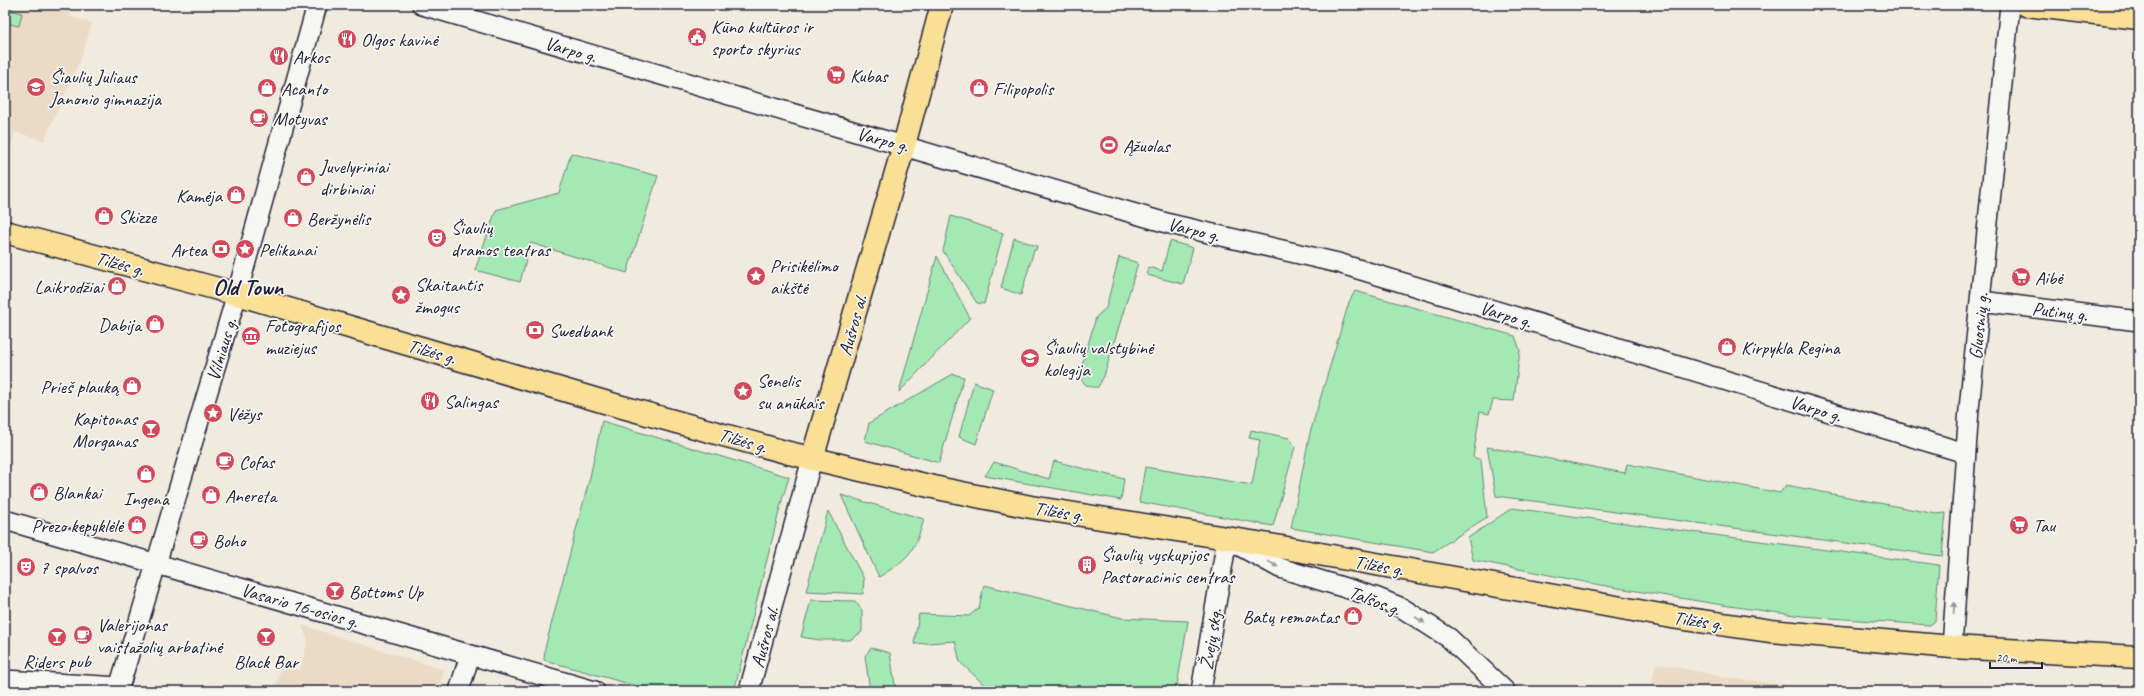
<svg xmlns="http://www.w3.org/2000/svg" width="2144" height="696" viewBox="0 0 2144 696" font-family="Caveat,sans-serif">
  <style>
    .built { fill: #ebdbc6 }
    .green { fill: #a4e9b4; stroke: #638678 }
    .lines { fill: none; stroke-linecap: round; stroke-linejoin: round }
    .minor-casing { stroke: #22223b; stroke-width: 22 }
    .major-casing { stroke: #22223b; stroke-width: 25 }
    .highway-casing { stroke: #22223b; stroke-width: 25 }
    .minor { stroke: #f6f6f2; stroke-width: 19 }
    .major { stroke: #fadf96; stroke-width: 22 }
    .highway { stroke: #fadf96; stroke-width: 22 }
    .oneway { fill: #9797a0 }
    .labels { text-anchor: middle; stroke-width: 3.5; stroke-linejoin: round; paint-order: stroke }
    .poi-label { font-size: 19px; fill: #22223b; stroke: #f6f6f2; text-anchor: start }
    .street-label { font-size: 19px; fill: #22223b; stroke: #f6f6f2 }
    .district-label { font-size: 23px; font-weight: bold; fill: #22223b; stroke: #f6f6f2 }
  </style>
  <rect width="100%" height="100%" fill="#f1eade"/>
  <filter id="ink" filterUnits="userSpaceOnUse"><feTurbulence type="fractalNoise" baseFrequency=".025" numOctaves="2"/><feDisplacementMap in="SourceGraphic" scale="8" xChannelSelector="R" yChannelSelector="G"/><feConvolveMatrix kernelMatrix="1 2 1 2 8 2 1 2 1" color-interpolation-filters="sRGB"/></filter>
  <g filter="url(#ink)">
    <path class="built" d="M5,5h68l-4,11 23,7 -10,33 -38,85 -29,-9 -10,41z
      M302,625l142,45 -6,21h-163l6,-25 19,4 8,-29z
      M1656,663l68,14 110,14h-184z"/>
    <path class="green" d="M5,5h14l-10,5 13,3 -3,13 -14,-3z
      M571,153l87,23 -31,97 -96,-30 -11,39 -45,-12 21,-60 63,-17z
      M951,216l52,17 -19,71 -7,-1 -34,-52z
      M1014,238l23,8 -1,4h-2l-13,45 -20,-7z
      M1170,241l23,7 -10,36 -36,-9 2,-8 13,4z
      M937,256l33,62 -71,74z
      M1119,257l19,6 -34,113 -6,11c-10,1 -14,-2 -19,-11l17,-59 10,-9z
      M1355,291l160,45 5,14 -6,51 -21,-1 -4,14 -9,-2 -7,45 8,3 6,57 -54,35 -142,-24 19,-95 39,-131z
      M953,374l11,3 -25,86 -74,-22 4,-18z
      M974,382l19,7 -17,55 -17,-7z
      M602,421l187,56 -7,23 -48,191h-80l-110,-31 1,-12 45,-171z
      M1251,430l38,8 6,9 -22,79 -134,-24 6,-35 107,18 8,-45 -11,-2z
      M1487,447l138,26 2,-9 153,29 6,-8 150,29 10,-1 -4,43 -446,-60z
      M1054,461l70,18 -3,21 -136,-24 9,-14 55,17z
      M841,495l83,24c-10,34 -15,39 -45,58z
      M1512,508l427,57 -4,56 -5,4 -128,-9 -73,-10 -129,-21 -127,-25 -5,-22z
      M828,511l36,68 -1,15 -57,-3z
      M984,585l138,33 66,3 -11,65 14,2v3h-200l-31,-29 -5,-21 -41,3 5,-30 50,2 10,-8z
      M811,600l44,1 7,9v22l-12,8h-30l-19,-3z
      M871,648l19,5 6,38h-26l-5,-35z"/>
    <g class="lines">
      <defs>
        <path id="minor" d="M422,5l748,219 168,39 627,190
          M1981,301l158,20
          M5,520l590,171
          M1952,647l17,-238 41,-404
          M5,680l114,7
          M118,691l119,-397 80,-289
          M459,691l11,-36
          M749,691l63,-232
          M1201,691l26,-152 53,29 95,29 27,11 47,30 56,53"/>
        <path id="major" d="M2026,5l113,13
          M812,459l92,-314 38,-140"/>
        <path id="highway" d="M5,232l232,62 378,111 174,48 153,36 89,18 227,36 414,74 99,14 181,16 187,10"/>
      </defs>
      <use href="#minor" class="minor-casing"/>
      <use href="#major" class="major-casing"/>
      <use href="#highway" class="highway-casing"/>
      <use href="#minor" class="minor"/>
      <use href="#major" class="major"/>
      <use href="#highway" class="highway"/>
    </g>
    <defs><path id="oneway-solid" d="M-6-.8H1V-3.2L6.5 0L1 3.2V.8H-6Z"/></defs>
    <g class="oneway">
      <use href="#oneway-solid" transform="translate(1273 564) rotate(29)"/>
      <use href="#oneway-solid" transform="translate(1954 608) rotate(-85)"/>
      <use href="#oneway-solid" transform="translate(1420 620) rotate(33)"/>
    </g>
  </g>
  <defs>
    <symbol id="civic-disc" viewBox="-11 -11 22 22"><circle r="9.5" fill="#d1495b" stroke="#f6f6f2"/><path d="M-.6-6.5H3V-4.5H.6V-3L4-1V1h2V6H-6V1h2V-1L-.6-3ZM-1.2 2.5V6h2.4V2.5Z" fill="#fff"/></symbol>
    <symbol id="restaurant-disc" viewBox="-11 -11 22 22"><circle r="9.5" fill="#d1495b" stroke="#f6f6f2"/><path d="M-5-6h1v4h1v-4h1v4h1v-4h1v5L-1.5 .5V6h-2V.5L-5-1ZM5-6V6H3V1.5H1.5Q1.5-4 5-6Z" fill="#fff"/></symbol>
    <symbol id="supermarket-disc" viewBox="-11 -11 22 22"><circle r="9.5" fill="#d1495b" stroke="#f6f6f2"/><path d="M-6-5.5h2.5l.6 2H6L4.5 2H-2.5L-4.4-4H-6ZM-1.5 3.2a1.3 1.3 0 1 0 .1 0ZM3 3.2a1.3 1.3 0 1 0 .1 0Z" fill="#fff"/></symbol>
    <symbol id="school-disc" viewBox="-11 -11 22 22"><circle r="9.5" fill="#d1495b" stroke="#f6f6f2"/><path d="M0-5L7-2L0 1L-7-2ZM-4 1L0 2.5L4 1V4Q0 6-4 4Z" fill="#fff"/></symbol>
    <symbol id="shop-disc" viewBox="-11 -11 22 22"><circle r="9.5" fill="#d1495b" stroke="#f6f6f2"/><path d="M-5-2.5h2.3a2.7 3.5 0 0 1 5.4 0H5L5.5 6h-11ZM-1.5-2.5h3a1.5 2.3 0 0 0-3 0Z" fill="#fff"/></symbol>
    <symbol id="cafe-disc" viewBox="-11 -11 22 22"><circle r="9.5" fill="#d1495b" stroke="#f6f6f2"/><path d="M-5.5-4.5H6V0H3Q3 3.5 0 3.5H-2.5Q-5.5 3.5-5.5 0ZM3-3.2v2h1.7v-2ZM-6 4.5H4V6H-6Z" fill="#fff"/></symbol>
    <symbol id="stadium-disc" viewBox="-11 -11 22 22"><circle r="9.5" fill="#d1495b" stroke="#f6f6f2"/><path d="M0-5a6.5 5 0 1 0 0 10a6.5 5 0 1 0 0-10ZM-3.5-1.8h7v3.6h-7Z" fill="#fff"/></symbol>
    <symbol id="theatre-disc" viewBox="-11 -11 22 22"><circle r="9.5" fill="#d1495b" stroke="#f6f6f2"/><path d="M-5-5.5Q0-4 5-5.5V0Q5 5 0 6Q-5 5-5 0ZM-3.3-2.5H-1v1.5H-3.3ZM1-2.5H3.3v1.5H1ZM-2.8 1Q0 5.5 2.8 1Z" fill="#fff"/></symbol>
    <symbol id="bank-disc" viewBox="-11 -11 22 22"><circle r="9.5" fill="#d1495b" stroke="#f6f6f2"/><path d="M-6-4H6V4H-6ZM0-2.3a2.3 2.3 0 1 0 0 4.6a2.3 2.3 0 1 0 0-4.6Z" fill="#fff"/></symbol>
    <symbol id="sight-disc" viewBox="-11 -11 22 22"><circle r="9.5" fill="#d1495b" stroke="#f6f6f2"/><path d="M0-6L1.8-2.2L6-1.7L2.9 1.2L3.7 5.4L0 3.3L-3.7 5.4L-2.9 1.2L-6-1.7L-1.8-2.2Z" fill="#fff"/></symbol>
    <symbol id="museum-disc" viewBox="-11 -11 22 22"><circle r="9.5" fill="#d1495b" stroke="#f6f6f2"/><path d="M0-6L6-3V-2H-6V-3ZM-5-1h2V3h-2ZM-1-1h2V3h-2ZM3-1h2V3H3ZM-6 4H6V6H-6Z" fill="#fff"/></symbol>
    <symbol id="university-disc" viewBox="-11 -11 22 22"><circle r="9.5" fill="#d1495b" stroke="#f6f6f2"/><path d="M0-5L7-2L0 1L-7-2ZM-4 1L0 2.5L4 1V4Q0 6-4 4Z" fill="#fff"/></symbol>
    <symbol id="bar-disc" viewBox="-11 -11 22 22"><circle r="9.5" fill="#d1495b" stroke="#f6f6f2"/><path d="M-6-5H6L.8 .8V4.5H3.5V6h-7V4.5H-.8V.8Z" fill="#fff"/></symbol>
    <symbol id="building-disc" viewBox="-11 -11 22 22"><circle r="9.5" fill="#d1495b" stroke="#f6f6f2"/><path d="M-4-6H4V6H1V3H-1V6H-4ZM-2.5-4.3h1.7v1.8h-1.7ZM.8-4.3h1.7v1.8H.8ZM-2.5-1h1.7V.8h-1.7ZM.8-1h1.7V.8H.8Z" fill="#fff"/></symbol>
  </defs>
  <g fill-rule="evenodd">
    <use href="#civic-disc" x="686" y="26" width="22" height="22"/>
    <use href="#restaurant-disc" x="336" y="28" width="22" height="22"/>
    <use href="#restaurant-disc" x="268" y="45" width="22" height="22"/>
    <use href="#supermarket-disc" x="825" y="64" width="22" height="22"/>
    <use href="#school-disc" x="25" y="76" width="22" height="22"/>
    <use href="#shop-disc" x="256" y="77" width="22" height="22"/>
    <use href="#shop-disc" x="968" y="77" width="22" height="22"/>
    <use href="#cafe-disc" x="248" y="107" width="22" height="22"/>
    <use href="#stadium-disc" x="1098" y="134" width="22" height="22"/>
    <use href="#shop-disc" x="295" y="166" width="22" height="22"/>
    <use href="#shop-disc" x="225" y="184" width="22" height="22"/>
    <use href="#shop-disc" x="93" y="205" width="22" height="22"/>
    <use href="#shop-disc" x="282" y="207" width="22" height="22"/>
    <use href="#theatre-disc" x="426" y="227" width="22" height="22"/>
    <use href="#bank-disc" x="210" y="238" width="22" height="22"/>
    <use href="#sight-disc" x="234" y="238" width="22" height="22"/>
    <use href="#sight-disc" x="745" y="265" width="22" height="22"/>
    <use href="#supermarket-disc" x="2010" y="266" width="22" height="22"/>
    <use href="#shop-disc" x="106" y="275" width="22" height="22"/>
    <use href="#sight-disc" x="390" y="284" width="22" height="22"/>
    <use href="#shop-disc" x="144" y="313" width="22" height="22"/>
    <use href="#bank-disc" x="524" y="319" width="22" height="22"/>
    <use href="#museum-disc" x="240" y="325" width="22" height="22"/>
    <use href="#shop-disc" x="1716" y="336" width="22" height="22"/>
    <use href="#university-disc" x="1019" y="347" width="22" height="22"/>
    <use href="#shop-disc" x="121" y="375" width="22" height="22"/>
    <use href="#sight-disc" x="732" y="380" width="22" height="22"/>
    <use href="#restaurant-disc" x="419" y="390" width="22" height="22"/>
    <use href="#sight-disc" x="202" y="402" width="22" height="22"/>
    <use href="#bar-disc" x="140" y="418" width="22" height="22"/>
    <use href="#cafe-disc" x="214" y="450" width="22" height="22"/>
    <use href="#shop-disc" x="135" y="463" width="22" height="22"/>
    <use href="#shop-disc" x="28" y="481" width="22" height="22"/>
    <use href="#shop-disc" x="200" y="484" width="22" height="22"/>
    <use href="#shop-disc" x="126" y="514" width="22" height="22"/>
    <use href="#supermarket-disc" x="2008" y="514" width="22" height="22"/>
    <use href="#cafe-disc" x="188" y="529" width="22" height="22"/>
    <use href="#building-disc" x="1076" y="554" width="22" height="22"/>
    <use href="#theatre-disc" x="15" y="556" width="22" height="22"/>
    <use href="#bar-disc" x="324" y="580" width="22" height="22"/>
    <use href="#shop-disc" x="1342" y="605" width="22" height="22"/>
    <use href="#cafe-disc" x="72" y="624" width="22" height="22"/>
    <use href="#bar-disc" x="46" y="626" width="22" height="22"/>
    <use href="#bar-disc" x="255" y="626" width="22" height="22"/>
  </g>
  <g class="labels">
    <g class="poi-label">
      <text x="711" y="33">Kūno kultūros ir<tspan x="711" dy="22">sporto skyrius</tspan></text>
      <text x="361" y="46">Olgos kavinė</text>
      <text x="293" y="63">Arkos</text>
      <text x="850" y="82">Kubas</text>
      <text x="50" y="83">Šiaulių Juliaus<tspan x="50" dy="22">Janonio gimnazija</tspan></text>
      <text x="281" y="95">Acanto</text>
      <text x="993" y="95">Filipopolis</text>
      <text x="273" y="125">Motyvas</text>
      <text x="1123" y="152">Ąžuolas</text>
      <text x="320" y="173">Juvelyriniai<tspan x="320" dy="22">dirbiniai</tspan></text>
      <text x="222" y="202" text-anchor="end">Kamėja</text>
      <text x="118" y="223">Skizze</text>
      <text x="307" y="225">Beržynėlis</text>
      <text x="451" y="234">Šiaulių<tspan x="451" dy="22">dramos teatras</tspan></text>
      <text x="207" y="256" text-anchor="end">Artea</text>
      <text x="259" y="256">Pelikanai</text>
      <text x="770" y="272">Prisikėlimo<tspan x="770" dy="22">aikštė</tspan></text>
      <text x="2035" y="284">Aibė</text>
      <text x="415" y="291">Skaitantis<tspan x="415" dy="22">žmogus</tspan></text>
      <text x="103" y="293" text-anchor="end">Laikrodžiai</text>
      <text x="141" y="331" text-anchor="end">Dabija</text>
      <text x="265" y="332">Fotografijos<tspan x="265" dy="22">muziejus</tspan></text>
      <text x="549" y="337">Swedbank</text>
      <text x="1044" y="354">Šiaulių valstybinė<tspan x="1044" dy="22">kolegija</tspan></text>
      <text x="1741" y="354">Kirpykla Regina</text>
      <text x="757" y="387">Senelis<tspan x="757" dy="22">su anūkais</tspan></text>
      <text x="118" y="393" text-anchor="end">Prieš plauką</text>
      <text x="444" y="408">Salingas</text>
      <text x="227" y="420">Vėžys</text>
      <text x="137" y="425" text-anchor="end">Kapitonas<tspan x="137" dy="22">Morganas</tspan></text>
      <text x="239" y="468">Cofas</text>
      <text x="53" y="499">Blankai</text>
      <text x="225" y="502">Anereta</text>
      <text x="146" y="505" text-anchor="middle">Ingena</text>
      <text x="123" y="532" text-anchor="end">Prezo kepyklėlė</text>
      <text x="2033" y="532">Tau</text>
      <text x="213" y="547">Boho</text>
      <text x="1101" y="561">Šiaulių vyskupijos<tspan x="1101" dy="22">Pastoracinis centras</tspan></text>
      <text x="40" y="574">7 spalvos</text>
      <text x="349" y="598">Bottoms Up</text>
      <text x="1339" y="623" text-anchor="end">Batų remontas</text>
      <text x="97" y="631">Valerijonas<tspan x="97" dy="22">vaistažolių arbatinė</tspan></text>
      <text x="57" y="668" text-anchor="middle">Riders pub</text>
      <text x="266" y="668" text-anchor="middle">Black Bar</text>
    </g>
    <g class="street-label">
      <text transform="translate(571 49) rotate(16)" y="7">Varpo g.</text>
      <text transform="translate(883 139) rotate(15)" y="7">Varpo g.</text>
      <text transform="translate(1194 229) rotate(14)" y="7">Varpo g.</text>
      <text transform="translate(120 263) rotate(15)" y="7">Tilžės g.</text>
      <text transform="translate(2060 311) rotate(7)" y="7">Putinų g.</text>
      <text transform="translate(1506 314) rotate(17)" y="7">Varpo g.</text>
      <text transform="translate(852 325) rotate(-74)" y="7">Aušros al.</text>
      <text transform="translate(1978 326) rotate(-84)" y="7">Gluosnių g.</text>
      <text transform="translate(221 349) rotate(-73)" y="7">Vilniaus g.</text>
      <text transform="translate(432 351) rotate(16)" y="7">Tilžės g.</text>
      <text transform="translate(1816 408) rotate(17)" y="7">Varpo g.</text>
      <text transform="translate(743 440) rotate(16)" y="7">Tilžės g.</text>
      <text transform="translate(1059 511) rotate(9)" y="7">Tilžės g.</text>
      <text transform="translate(1379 565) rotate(10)" y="7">Tilžės g.</text>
      <text transform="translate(1375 600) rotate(21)" y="7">Talšos g.</text>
      <text transform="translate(300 605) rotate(16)" y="7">Vasario 16-osios g.</text>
      <text transform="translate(1698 620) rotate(8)" y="7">Tilžės g.</text>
      <text transform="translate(764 637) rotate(-75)" y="7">Aušros al.</text>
      <text transform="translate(1210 639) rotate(-81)" y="7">Žvejų skg.</text>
    </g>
    <g class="district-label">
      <text x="248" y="295">Old Town</text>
    </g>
  </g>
  <rect width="2144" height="696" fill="none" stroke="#f6f6f2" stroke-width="20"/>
  <rect x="10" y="10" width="2124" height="676" fill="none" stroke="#22223b" stroke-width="1.5" filter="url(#ink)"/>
  <path d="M1990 662v6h52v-6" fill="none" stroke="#22223b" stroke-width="2"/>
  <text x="1996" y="662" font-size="12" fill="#22223b" stroke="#f6f6f2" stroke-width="3" paint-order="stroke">20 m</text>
</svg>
